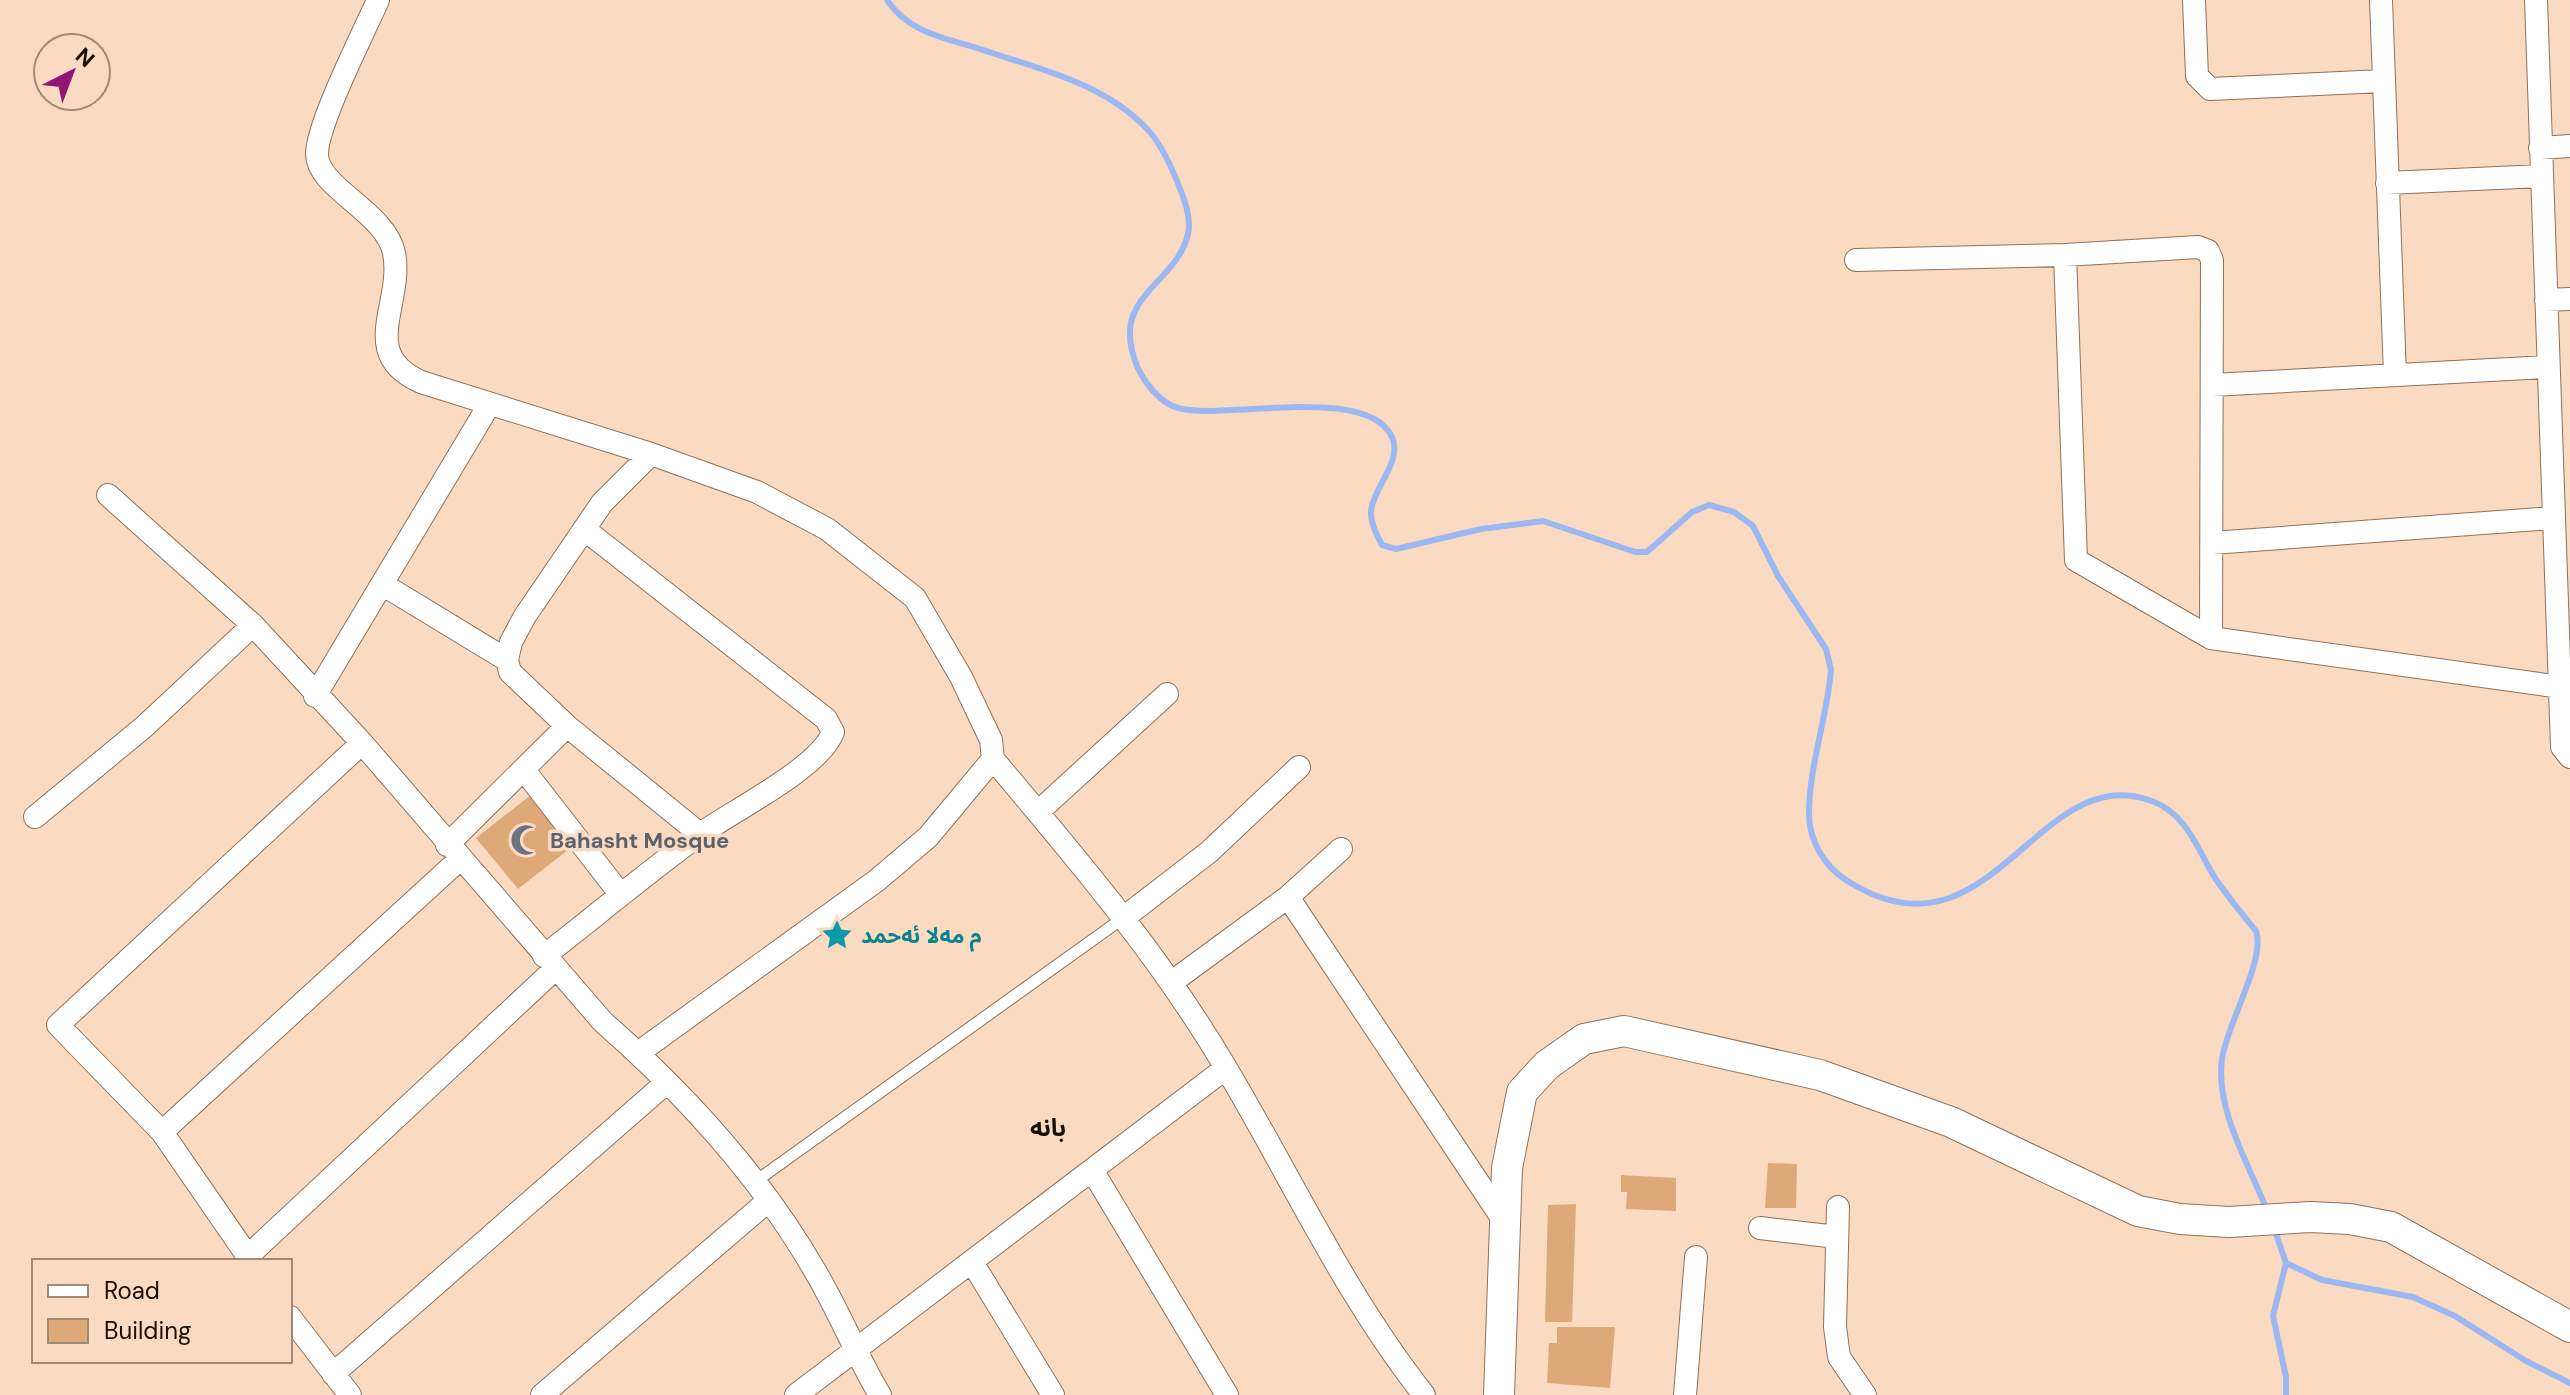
<svg xmlns="http://www.w3.org/2000/svg" width="2570" height="1395" viewBox="0 0 2570 1395" font-family="'DM Sans','Noto Sans Arabic',sans-serif">
  <style>
    .lines { fill: none; stroke-linecap: round; stroke-linejoin: round }
    .stream { stroke: #9cb8f2; stroke-width: 6 }
    .building { fill: #dea979 }
    .lane-casing { stroke: #8d7159; stroke-width: 13 }
    .street-casing { stroke: #8d7159; stroke-width: 24 }
    .secondary-casing { stroke: #8d7159; stroke-width: 32 }
    .lane { stroke: #fff; stroke-width: 11 }
    .street { stroke: #fff; stroke-width: 22 }
    .secondary { stroke: #fff; stroke-width: 30 }
    .labels { text-anchor: middle; stroke-width: 7; stroke-linejoin: round; paint-order: stroke }
    .worship-label { font-size: 22px; font-weight: bold; fill: #5b616d; stroke: #fadbc1; text-anchor: start }
    .culture-label { font-size: 22px; font-weight: bold; fill: #0d838f; stroke: #fadbc1; text-anchor: start }
    .neighbourhood-label { font-size: 24px; font-weight: bold; fill: #190e06; stroke: #fadbc1 }
  </style>
  <rect width="100%" height="100%" fill="#fadbc1"/>
  <g class="lines">
    <path class="stream" d="M887,0c22,33 58,38 93,49 59,20 124,34 167,80 13,13 23,35 30,52 6,15 15,36 11,53 -12,52 -80,61 -51,132 7,16 23,37 41,42 46,13 188,-25 214,29 11,24 -19,51 -21,74 -1,12 6,24 11,34l14,4 85,-20 62,-8 92,31h12l45,-40 17,-7 25,7 19,14 25,50 48,73 5,21c-4,48 -22,96 -22,144 0,26 15,52 37,66 145,94 191,-123 306,-79 36,14 45,48 63,77 13,19 27,36 41,53 10,29 -29,92 -34,128 -7,50 27,106 45,151
      M2274,1228l12,35 -13,53 13,61v18
      M2286,1263l36,17 91,17 42,19 71,45 44,22"/>
  </g>
  <path class="building" d="M536,791l41,52 -59,46 -42,-51z
    M1768,1163l29,1 -1,44h-31z
    M1621,1175l55,3v33l-50,-2 1,-17h-6z
    M1576,1204l-4,118h-27l3,-117z
    M1557,1327h58l-5,61 -63,-5 2,-40h8z"/>
  <g class="lines">
    <defs>
      <path id="lane" d="M756,1181l370,-265"/>
      <path id="street" d="M378,0c-14,32 -61,124 -61,154 0,34 69,58 77,99 10,50 -37,101 27,129l230,72 -49,49 -77,113 -14,26 -4,18 3,12 57,54 133,108
        M2194,0l3,76 13,13 173,-8
        M2381,0l14,375
        M2536,0l26,747 8,10
        M2540,148l30,-2
        M2387,183l155,-7
        M2065,255l11,305 135,78 349,49
        M1856,260l209,-5 133,-8 10,4 4,9 -1,378
        M2546,300l24,-1
        M2212,385l336,-18
        M651,454l106,38 70,37 88,69 46,79 30,63 2,19c84,100 167,197 233,309 65,109 119,227 198,327
        M108,495l145,130 109,118 241,279c81,71 158,155 212,249 24,40 41,84 65,124
        M2212,543l341,-25
        M382,584l125,76
        M315,696l174,-291
        M524,770l97,125
        M1038,812l129,-118
        M35,817l110,-91 108,-101
        M447,845l120,-119
        M1288,897l216,324
        M1126,916l83,-64 90,-85
        M544,956c52,-40 102,-83 155,-121 33,-24 121,-67 134,-103l-7,-13 -242,-190
        M1172,982l116,-85 53,-48
        M638,1053l238,-172 52,-44 65,-78
        M162,1132l298,-273
        M1092,1170l135,225
        M1838,1207l-3,120 4,30 26,38
        M1760,1228l77,9
        M248,1256l307,-287
        M251,1261l-89,-129 -104,-107 304,-282
        M972,1262l81,133
        M290,1317l60,78
        M333,1374l333,-291
        M542,1395l227,-195
        M796,1395l430,-327
        M1685,1395l11,-138"/>
      <path id="secondary" d="M1499,1395l8,-227 15,-76 25,-27 37,-26 40,-8 196,44 131,47 187,89 42,8 49,3 81,-5 40,2 41,8 179,100"/>
    </defs>
    <use href="#lane" class="lane-casing"/>
    <use href="#street" class="street-casing"/>
    <use href="#secondary" class="secondary-casing"/>
    <use href="#lane" class="lane"/>
    <use href="#street" class="street"/>
    <use href="#secondary" class="secondary"/>
  </g>
  <defs>
    <symbol id="mosque-bare" viewBox="-9 -9 18 18"><path d="M3.5-4.9A6 6 0 1 0 3.5 4.9A5 5 0 1 1 3.5-4.9Z" fill="#6b7280" stroke="#fadbc1" stroke-width="2.5" paint-order="stroke"/></symbol>
    <symbol id="sight-bare" viewBox="-9 -9 18 18"><path d="M0-6L1.8-2.2L6-1.7L2.9 1.2L3.7 5.4L0 3.3L-3.7 5.4L-2.9 1.2L-6-1.7L-1.8-2.2Z" fill="#0f9aa8" stroke="#fadbc1" stroke-width="2.5" paint-order="stroke"/></symbol>
  </defs>
  <g fill-rule="evenodd">
    <use href="#mosque-bare" x="504" y="818" width="44" height="44"/>
    <use href="#sight-bare" x="815" y="913" width="44" height="44"/>
  </g>
  <g class="labels">
    <g class="worship-label">
      <text x="550" y="848">Bahasht Mosque</text>
    </g>
    <g class="culture-label">
      <text x="861" y="943">م مەلا ئەحمد</text>
    </g>
    <g class="neighbourhood-label">
      <text x="1048" y="1136">بانە</text>
    </g>
  </g>
  <rect x="32" y="1259" width="260" height="104" fill="#fadbc1" stroke="#a08976" stroke-width="2"/>
  <rect x="48" y="1285" width="40" height="12" fill="#ffffff" stroke="#a08976" stroke-width="2"/>
  <text x="104" y="1299" font-size="24" fill="#190e06">Road</text>
  <rect x="48" y="1319" width="40" height="24" fill="#dea979" stroke="#a08976" stroke-width="2"/>
  <text x="104" y="1339" font-size="24" fill="#190e06">Building</text>
  <g transform="translate(72 72) rotate(42)"><circle r="38" fill="#fadbc1" stroke="#a08976" stroke-width="2"/>
  <path d="M0-6L14 30L0 20L-14 30Z" fill="#911673"/>
  <text y="-12" font-size="22" font-weight="bold" text-anchor="middle" fill="#190e06">N</text>
  </g>
</svg>
